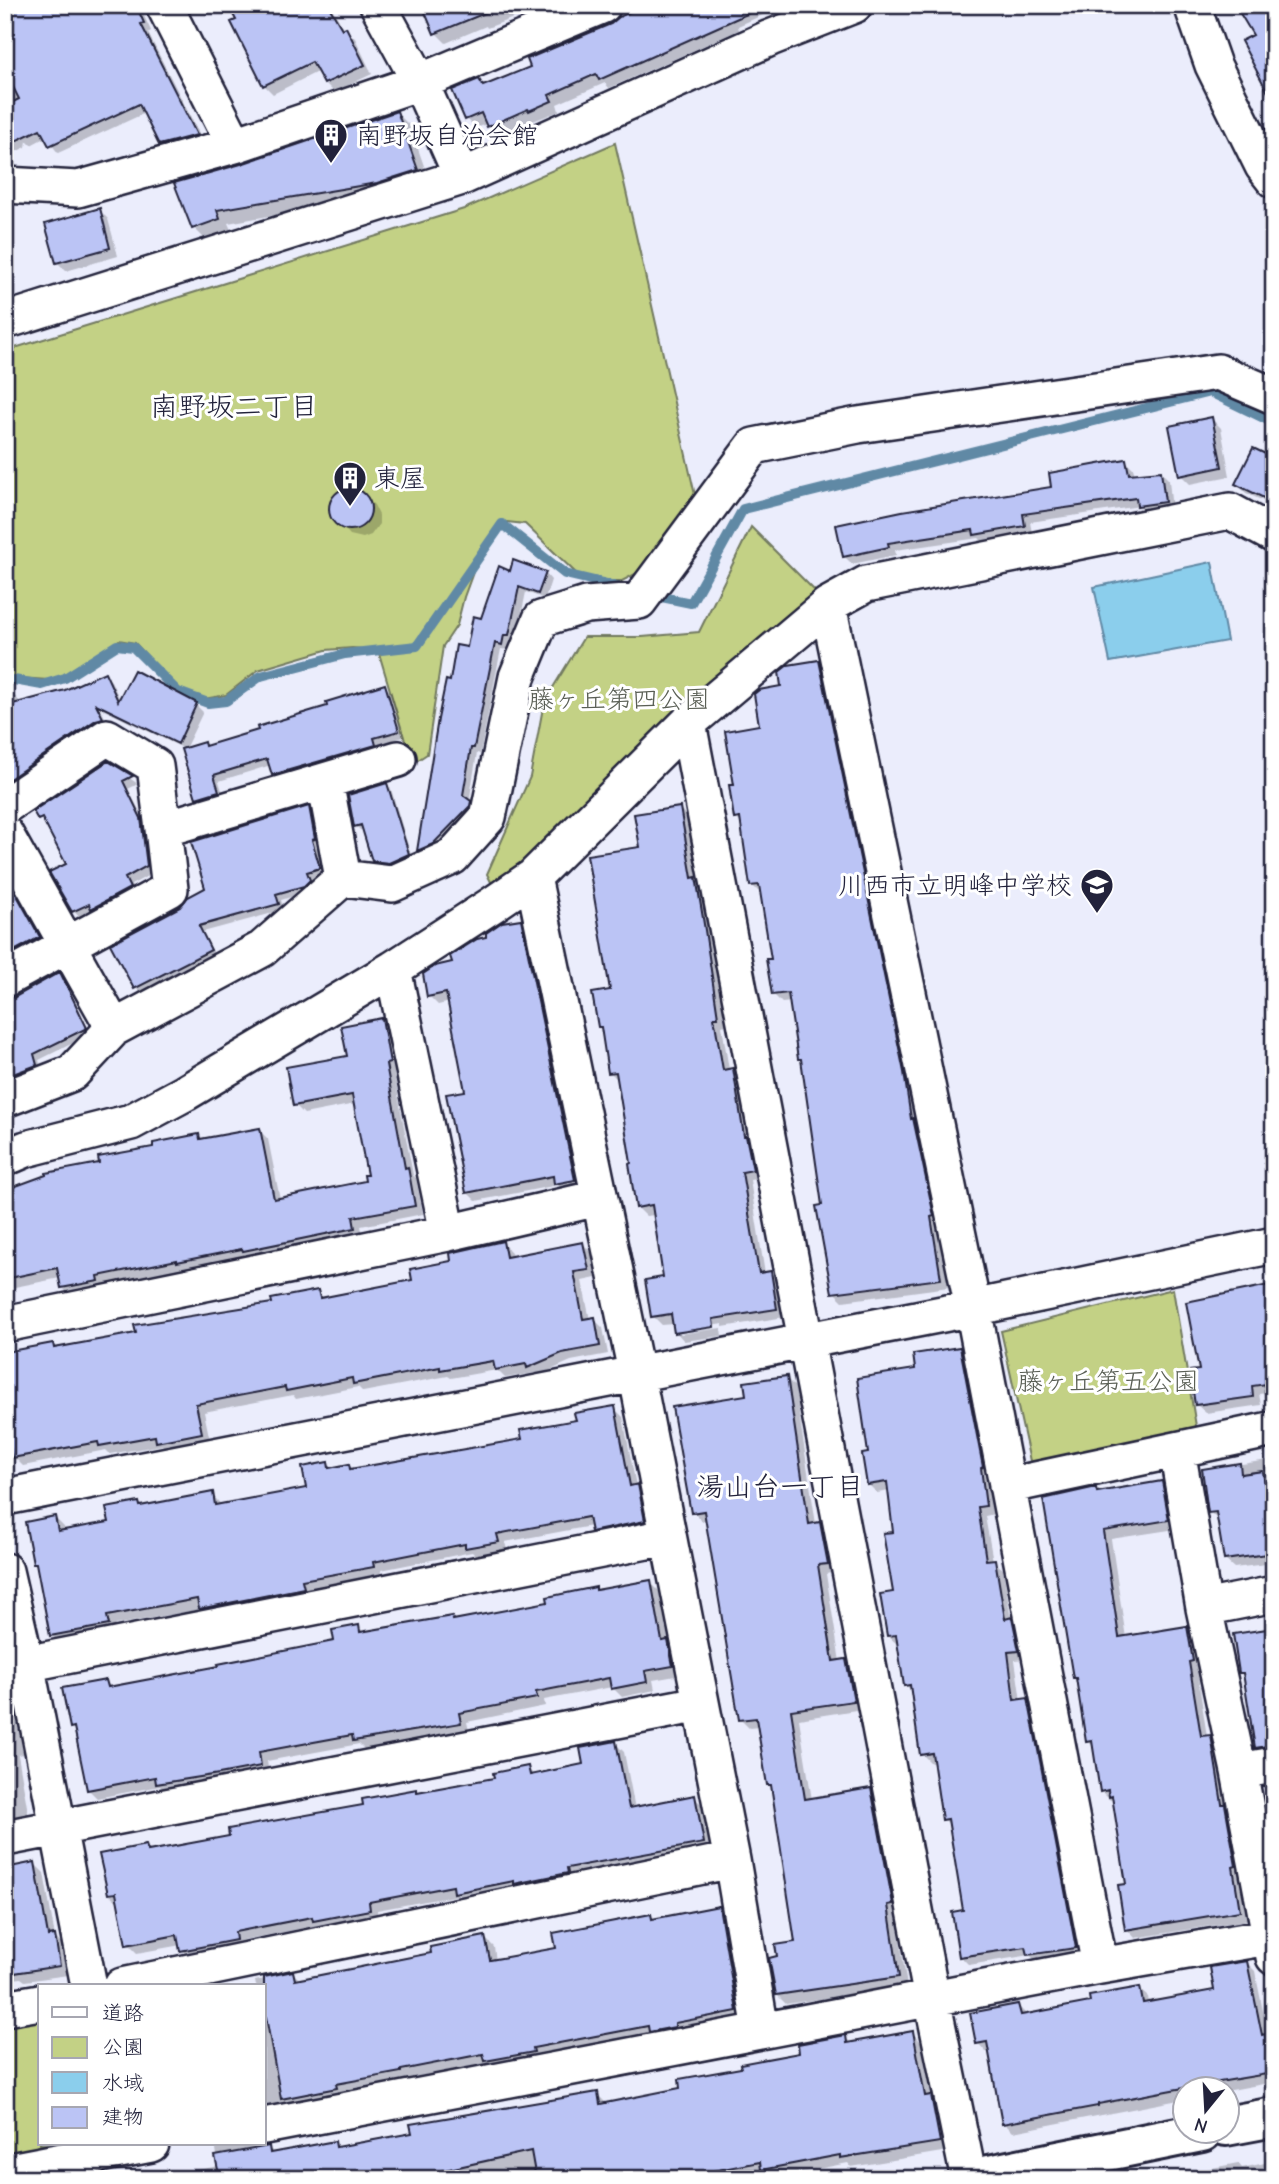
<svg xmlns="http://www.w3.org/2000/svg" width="1279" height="2184" viewBox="0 0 1279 2184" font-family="'Comic Neue','Klee One',sans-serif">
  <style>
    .green { fill: #c3d185; stroke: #727a60; stroke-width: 2 }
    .water { fill: #8bceec; stroke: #6189a5; stroke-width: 2 }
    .shadow { fill: #0003 }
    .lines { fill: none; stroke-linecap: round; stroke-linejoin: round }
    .stream { stroke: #6189a5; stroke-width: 10 }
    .building { fill: #bbc4f5; stroke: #22223b; stroke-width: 2 }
    .minor-casing { stroke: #22223b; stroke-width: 40 }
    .tertiary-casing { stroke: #22223b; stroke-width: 44 }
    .minor { stroke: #fff; stroke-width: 35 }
    .tertiary { stroke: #fff; stroke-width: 38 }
    .labels { text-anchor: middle; stroke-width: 6; stroke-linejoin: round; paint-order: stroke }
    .poi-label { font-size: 26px; fill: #22223b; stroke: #fff; text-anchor: start }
    .park-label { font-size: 26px; fill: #5a5f55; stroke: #fff }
    .neighbourhood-label { font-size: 28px; fill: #22223b; stroke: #fff }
  </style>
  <rect width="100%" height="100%" fill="#ebedfc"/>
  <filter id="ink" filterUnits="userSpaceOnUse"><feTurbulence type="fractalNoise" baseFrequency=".0143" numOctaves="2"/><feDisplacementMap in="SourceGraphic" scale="14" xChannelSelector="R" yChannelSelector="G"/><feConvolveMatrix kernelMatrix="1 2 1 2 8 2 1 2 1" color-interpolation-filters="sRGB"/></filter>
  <g filter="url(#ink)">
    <path class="green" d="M615,143l80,352 -18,31 -32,43 -23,12h-23l-21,-6 -53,-51 -18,-2 -16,13 -12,21 -15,41 -7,28 -14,21 -16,108 -15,10 -34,-114 -26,-2 -26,2 -68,20 -32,25 -22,4 -23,-7 -46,-49 -16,-3 -50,34 -20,6 -44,-3v-326l459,-142z
      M751,527l69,69 -323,298 -10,-20 43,-97 14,-75 40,-65h58l57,-5z
      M1173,1289l25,149 -166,32 -31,-139z
      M40,2012v132h46l-81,16v-142z"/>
    <path class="water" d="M1212,562l15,79 -117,21 -16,-75z"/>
    <path class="shadow" d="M5,5h134l12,26 -3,2 56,110 -35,9 -8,-8 -16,-31 -87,40 -12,-16 -15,8 -4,-4 -1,6 -21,10z
      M230,5h100l14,24 11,9 17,36 -38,18 -9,-9 -6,-12 -46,23 -9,-9z
      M424,5h124l-61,23 -1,-2 -40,17 -10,-10z
      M649,5h136l-47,21 1,4 -130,58 -4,-5 -48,21 2,7 -62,24 -10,-11 -11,4 -9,-9 -12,-28 24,-10 6,6 47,-19z
      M397,113l13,13 20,57 -40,12 -162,28 4,9 -25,9 -13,-13 -18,-44 66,-18z
      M99,210l9,9 10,37 -52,15 -9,-9z
      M5,246l8,7 -6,42 -2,-1z
      M1212,419l9,9 9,48 -40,8 -9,-9z
      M1274,460v46l-28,-13 -9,-9z
      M1126,461l7,7 2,7 26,-3 8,8 3,30 -26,3 -6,-7 -110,16 2,11 -49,9 -4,-4 -84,12 1,5 -44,9 -8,-8 209,-68z
      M354,490l11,6 9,9 5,10v9l-8,11 -8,3 -13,-3 -17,-18 -1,-13 7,-10z
      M511,573h34l6,7 -6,19 -19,-7 -10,49 -6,-1 -2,10 -7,-1 -21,105 -3,-1 -8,50 7,7 -36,40 -15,6 -6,-6 32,-167 31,-63z
      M818,662l9,9 112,554 10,62 -106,14 -9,-9 -31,-231 -3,-3 -9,-56 -9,1 -9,-9v-34l-12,-66 -9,-9 -10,-61 -6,-6v-32l25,-59 22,-40z
      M135,672l61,33 7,7 -18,37 -85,-41 9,17 -104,68v-96l7,-4 9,10 45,-11 38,-18 7,7 9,19z
      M384,686l7,6 13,45 -25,7 2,7 -101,30 -6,-6 -3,-10 -52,16 5,16 -20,6 -6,-6 6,-53 3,4z
      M108,763l30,21 -10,5 20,38 5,46 -22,12 5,10 -55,23 -8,-7 -5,-47 -21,-39 -8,-6z
      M387,785l4,4 21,70 -18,8 -17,-2 -4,-5 -9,-31 -4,1 -4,-4z
      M309,808l6,6 5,31 -3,1 8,28 -13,4 3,9 -5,4 -29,9 3,10 -81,22 12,24 -73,38 -6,-6 -23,-43 68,-37z
      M680,809l9,9 10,64 6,6 21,137 -4,1 7,44h4l9,9 19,99 -11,2 15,94 6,-1 9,9 5,35 -62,10v-3l-43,7v3l41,-6 1,8 -38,5 -8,-9 -2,-8 -12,1 -9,-9 12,-37 -10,-64 -9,1 -9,-9 -4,-42 -13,-83 -10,-10 -7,-42 -4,-4 13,-35 30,-143z
      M5,874l39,69 -39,22z
      M521,921l9,9 53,258 -18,4 -7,-7 -82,16 -9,-9v-100l-17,-90 -12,3 -9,-9 25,-32 34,-26z
      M59,974l6,6 26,54 -52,26 3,11 -37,10v-80l10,-3z
      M381,1020l9,9 8,43 -4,1 19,102 3,3 7,36 -62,12 2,11 -176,33 -1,-2 -80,16 1,5 -36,7 -9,-9 -2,-9 -55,11v-38l96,-87 54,-16 44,-12 4,4 56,-10 9,9 12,60 87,-16 3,-7 -15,-72 -51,10 -9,-9 54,-48z
      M502,1243l9,9 1,5 71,-13 9,9 4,25 -14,3 8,39 4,-1 9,9 5,26 -37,7 -34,15 -3,-3 -29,5 -8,-8 -46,8 -3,-2 -85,16 -5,-5 -62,12 -3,-4 -89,17 6,29 -43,9 -5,-5 -52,9 -4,-4 -83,16 -9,-9 38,-112 4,4 82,-15 136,-30 44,-12 6,7 90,-18z
      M1274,1286v106l-15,2 2,11 -55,8 -9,-8 4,-34z
      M959,1348l9,9 20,119 6,38 -9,2 8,45 10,8 8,50 9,9 6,31 -11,1 6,41 6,-1 9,9 48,247 -46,7 -8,-8 -61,10 -9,-9 5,-45 -14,-85 -7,-7 -9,-57 -4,1 -9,-9 -9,-62 -7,-7 -6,-41h-3l-9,-8 7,-42v-61l-5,-42 -13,2 -8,-8 1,-30 47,-84z
      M786,1378l9,9 21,137h4l9,9 7,39 -10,2 14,88 6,-1 9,9 7,39 -63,10 13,81 59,-10 9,9 21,114 -5,1 11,72 -121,18 -9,-9 2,-37 18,-14 -23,-154 -5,-6 -10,-57 -10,1 -9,-9 -32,-199 -6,1 -9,-9 55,-115z
      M614,1408l9,9 13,69 10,9 7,34 -52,11 -9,-9 -1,-5 -86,16 2,8 -31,6 -4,-4 -91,18 1,5 -72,14 1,8 -102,20 -8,-8 -86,16 2,8 -57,11 -8,-9 -14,-68 -4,-4 21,-45 9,9 1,5 46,-9 28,-19 3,3 70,-13 10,12 86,-16 20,-27 5,6 15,-3 5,4 171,-30z
      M1274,1459v104l-40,5 -9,-8 -6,-39 -9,-9 -6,-42z
      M1161,1483l9,9 6,37 -65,10 15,99 61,-10 9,9 5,33h-4l10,67h3l9,8 31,162 -4,1 2,12 -113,18 -8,-9 1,-43 -14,-87 -4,1 -9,-9 -6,-43 -7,-7 -10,-60 -4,-4 22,-187 3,3z
      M650,1582l9,9 10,52 7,7 5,25 -28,5 2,10 -33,7 -10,-10 -68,13 1,6 -78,16 2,9 -105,18 -5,-5 -92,17 2,13 -103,18 -6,-6 -63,12 -9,-9 -12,-57 -4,-5 34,-45 6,6 224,-46 22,-15 7,6 87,-15 3,3 95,-18 45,-14 3,3z
      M5,1706l11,9 8,39 -6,1 11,63 -24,4z
      M615,1743l9,9 11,57 59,-12 9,9 9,46 -247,49 -6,-6 -82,15 1,8 -55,11 -3,-4 -77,15 1,9 -53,10 -9,-9 -1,-5 -44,8 -9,-9 -10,-42 -9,-8 37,-48 6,6 79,-15 134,-31 51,-15 3,3 77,-15 31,-11 8,8 50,-11z
      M35,1864l9,9 11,64 8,9 5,29 -43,6 -4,-3 -16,2v-110z
      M719,1908l9,9 17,103 -249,49 -7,-6 -80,15v3l-65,12 1,4 -81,20v-131h-8l-1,-5 38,-8 8,8 132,-27 52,-16 9,9 2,14 62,-11 92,-34 4,4z
      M1247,1963l8,8 13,65 6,-1v47l-48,9v-1h-42v9l-171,33 -9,-9 -13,-72 -5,1 -8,-9 40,-37 8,8 66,-11 47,-14 9,8 1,6 67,-12z
      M912,2032l9,10 11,57 7,7 9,45 -97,16 -3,-4 -76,15 -8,-7 -40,8 -570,-1 65,-12 -4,-22h39l4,3h10l7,7 59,-11 5,5 75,-14 183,-40 10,10 76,-15 60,-20 58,-14 44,-18 7,7z
      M1274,2161v18h-76l-1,-8 41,-8 4,5z"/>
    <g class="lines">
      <path class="stream" d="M652,595l39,8 52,-94 467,-117 64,31
        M5,682l9,-2 28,5 23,-7 52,-33 16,2 45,45 30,11 18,-2 35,-25 84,-22 72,-8 85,-122 63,50 59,14"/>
    </g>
    <path class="building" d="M5,5h131l8,18 -3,1 56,111 -38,10 -20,-41 -90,42 -9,-17 -35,17v-40l14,-7 -14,-28z
      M228,5h100l14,24 4,-2 19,38 -41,19 -12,-22 -49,24 -32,-64 5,-2z
      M422,5h80v1l-68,28z
      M645,5h122l-168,75 -3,-6 -47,21 3,6 -23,10 -1,-2 -41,18 -6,-14 -16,7 -13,-30 27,-11 4,7 47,-19 -3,-8 84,-35 8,-7z
      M1235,5h39v99l-33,-63 12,-6z
      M397,111l21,59 -41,13 -160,27 3,9 -28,10 -18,-46 67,-19z
      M100,208l10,40 -54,15 -11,-39z
      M1212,417l10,50 -43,9 -10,-50z
      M1253,448l21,10v45l-39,-19z
      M1126,459l3,15 32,-3 4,31 -28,4 -1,-8 -113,16 2,12 -51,9 -1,-5 -85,13 1,4 -46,10 -7,-32 66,-14 149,-24 -2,-14z
      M329 509a21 21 0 1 1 42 0a21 21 0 1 1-42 0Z
      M513,560l33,12 -8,22 -19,-7 -10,48h-5l-2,10 -7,-2 -21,105h-3l-8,47 8,6 -1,5 -37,38 -16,7 21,-132 8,-39 4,1 6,-36 11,2 6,-31 8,2 18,-52 11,5z
      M819,660l85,412 7,47 2,-1 21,98 -3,1 10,62 -109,14 -16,-87 6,-1 -21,-146h-3l-10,-66 -16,2 -6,-36h5l-12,-74 -9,1 -10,-68 -6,1 -5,-34h5l-9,-54 34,-6 -5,-31 5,-4 22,-4 -2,-14 9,-7z
      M134,670l63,33 -19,41 -82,-40 7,14 -7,2 -91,62v-76l60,-16 40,-18 13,29z
      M385,684l14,47 -25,7 2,7 -104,30 -5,-16 -53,16 5,16 -23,7 -15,-49 23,-7 1,4 53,-16 -1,-3 70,-21 -1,-4z
      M108,761l25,15 -10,5 18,37 6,48 -22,12 5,10 -39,21 -2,-5 -17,8 -23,-40 17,-8 -24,-46 -4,2 -5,-9z
      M387,783l22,71 -20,9 -17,-2 -11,-36 -7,2 -6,-32z
      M309,806l6,33 -3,1 8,28 -13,4 3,8 -6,6 -28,8 3,10 -80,22 12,24 -77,39 -24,-45 70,-37 8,-10 17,-9 -14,-46z
      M680,807l12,71 4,-1 9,53 13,87h-4l9,53 10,-2 11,68h2l7,34 -11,2 17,101 12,-2 6,38 -64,10 1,8 -40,6 -3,-19 -20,3 -6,-37 18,-3 -11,-72 -16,3 -7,-44 2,-1 -15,-91 -8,1 -7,-46h-3l-6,-34 18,-3 -23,-135 53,-8 -6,-33z
      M14,890l26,47 -35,19v-61z
      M521,919l54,261 -21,4 -1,-8 -87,17 -20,-99 19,-3 -19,-98 -19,4 -4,-23 12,-8 17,-4 -2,-6 27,-17 9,-2v-4l16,-11z
      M60,972l27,56 -53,26 3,11 -32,12v-78l10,-2z
      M382,1018l8,45 -4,1 19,104 3,-1 7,39 -62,11 2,11 -112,23 -1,-2 -65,13v-2l-79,16 1,5 -38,7 -4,-20 -52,11v-89l41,-15v-2l53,-10 -1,-6 55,-10v-4l46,-9 1,5 60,-11 14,71 91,-18 -1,-6h3l-15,-80 -59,11 -7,-39 61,-11 -6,-30z
      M503,1241l3,16 77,-15 6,28 -15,2 9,47 12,-2 5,29 -38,7 -35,15 -1,-4 -31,6 -2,-9 -53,9v-3l-87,17 -1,-6 -66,13 -1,-4 -89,17 6,29 -46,9 -1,-6 -56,10 -1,-4 -86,16 -7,-38v-68l48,-9 1,5 82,-15 -2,-8 138,-22 -1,-4 47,-9 2,8 92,-18 -2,-11 41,-8 -1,-8z
      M1274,1284v99l-22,3 1,11 -58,8 -5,-34 9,-1 -13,-68z
      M960,1347l23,120 -2,1 5,38 -8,1 8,53 9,-1 10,60 7,-2 7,34 -11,1 6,48 14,-2 48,250 -48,7 -2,-8 -67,10 -7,-45 11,-2 -15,-91 -6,1 -10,-67 -12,2 -10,-70 -6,1 -8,-51 -9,1 -7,-42 13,-2 -10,-59 10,-1 -6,-50 -20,3 -5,-31 6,-1 -11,-75 58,-9 -2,-15z
      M787,1376l22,148 11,-2 8,42 -10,1 15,96 13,-2 8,42 -63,9 14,89 66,-11 22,116 -5,1 11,72 -123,18 -7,-37 8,-2 -2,-11 20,-3 -24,-157h-4l-11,-67 -17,2 -35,-209 -13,2 -19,-106 74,-12 -2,-13z
      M615,1406l15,80 8,-2 7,37 -54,11 -3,-15 -91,17 2,8 -34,6v-4l-92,18 1,5 -72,13 2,8 -105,21 -2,-10 -90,17 2,9 -59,11 -14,-73h-3l-8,-41 30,-6 3,15 51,-9 -3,-14 33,-6 1,4 73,-14 2,13 91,-17 -4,-21 26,-5 1,6 20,-4 1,5 172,-30 -2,-9 56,-10 -2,-7z
      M1240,1463l1,11 22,-3 11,82 -50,7 -8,-48 -8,1 -6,-44z
      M1162,1481l7,39 -66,11 16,106 68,-11 6,35 -4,1 12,74 10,-1 11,69h3l11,62 -3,1 7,44 -115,19 -7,-45 8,-1 -14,-88 -3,1 -1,-7 -8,2 -8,-51 -6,1 -10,-64h-3l-30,-179 49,-11h4l1,4z
      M651,1580l11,61 6,-1 5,26 -28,5 2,11 -36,7 -2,-11 -73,14 1,6 -78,15 2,10 -108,18 -1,-6 -93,17 2,14 -42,8 -63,10 -1,-7 -68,13 -13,-63 -4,1 -8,-40 44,-8 2,7 111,-21 -1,-2 116,-23 -2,-11 27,-5 1,7 92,-16 1,4 95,-18 -1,-5 49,-10v3z
      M1274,1628v117l-19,3 -12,-75h-4l-6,-39z
      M616,1741l13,67 66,-13 9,48 -137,25 1,5 -54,11v-3l-60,12 -1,-7 -84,16 1,8 -57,11 -1,-4 -77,15 1,8 -56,11 -3,-16 -51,10 -10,-52 -8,1 -9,-40 47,-9 2,6 81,-15 -1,-7 135,-24 -1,-6 55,-10v3l77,-14 -1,-5 35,-7 2,9 53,-11 -3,-16z
      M1274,1797v50l-9,-49z
      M35,1862l13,74 7,-1 5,31 -46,7 -9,-55v-50z
      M719,1906l18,105 -62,12v4l-26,5 -1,-6 -115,22 1,4 -49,9 -2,-7 -82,16v2l-65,12 1,4 -56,11 -17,-93v-29l29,-6 2,9 136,-27 -1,-6 55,-11 5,24 66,-12 -3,-15 98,-19 1,5z
      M1247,1961l15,74 3,-1 8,39 -101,17 -74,14v2l-96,18 -15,-82 -11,2 -6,-31 48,-9 3,11 69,-13 -1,-6 51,-9 3,16 71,-13 -4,-23z
      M913,2031l12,65 6,-1 9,47 -100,16v-3l-79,15 -1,-8 -89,17h-135l-5,-28 -127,28h-184l-5,-23 54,-10 1,7 65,-12 1,6 76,-14 -2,-9 188,-32 2,12 80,-16 -1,-9 62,-11 -1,-4 59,-11 -1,-9 48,-9 1,8z"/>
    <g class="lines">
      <defs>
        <path id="minor" d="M378,5l42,77 42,95
          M1192,5l21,60 50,101 11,14
          M235,145l185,-63 183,-77
          M5,185l73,4 157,-44 -71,-140
          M5,321l457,-144 308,-139 84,-33
          M828,605l145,703 127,658
          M688,723l244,1276 37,180
          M325,781l18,97
          M5,806l102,-69 48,29 8,63 235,-70
          M5,834l109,194
          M533,877l103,495 96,488 29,170
          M393,969l55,264
          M5,979l165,-90 -7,-60
          M5,1099l67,-26 42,-45 148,-79 81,-71 49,6 60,-27 36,-40 29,-140 24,-58 45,-14 53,-4 115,-155 104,-21 360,-53 56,24
          M5,1158l21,-9 105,-27 54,-29 208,-124 99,-64 41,-28 155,-154 140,-118 38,-21 364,-73 44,24
          M5,1324l443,-91 150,-35
          M1177,1450l27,158 35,163 35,186
          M1007,1486l267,-57
          M5,1497l968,-189 301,-63
          M5,1571l21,92 63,323
          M1204,1608l70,-14
          M5,1668l662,-131
          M1239,1771l35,-6
          M5,1838l695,-134
          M122,1986l610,-126
          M5,2008l35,-6
          M264,2126l836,-160 174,-30
          M5,2172l146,-28"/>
        <path id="tertiary" d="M1226,2126l48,-9
          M969,2179l233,-47"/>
      </defs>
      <use href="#minor" class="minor-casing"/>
      <use href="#tertiary" class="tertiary-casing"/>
      <use href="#minor" class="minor"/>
      <use href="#tertiary" class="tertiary"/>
    </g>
  </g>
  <defs>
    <symbol id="building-pin" viewBox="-11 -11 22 30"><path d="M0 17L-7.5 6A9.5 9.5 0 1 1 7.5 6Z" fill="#22223b" stroke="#fff"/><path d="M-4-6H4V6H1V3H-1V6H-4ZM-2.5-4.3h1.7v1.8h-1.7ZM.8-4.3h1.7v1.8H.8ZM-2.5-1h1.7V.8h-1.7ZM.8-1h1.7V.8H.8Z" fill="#fff"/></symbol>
    <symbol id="school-pin" viewBox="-11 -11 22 30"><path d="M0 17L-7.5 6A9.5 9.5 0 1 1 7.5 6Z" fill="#22223b" stroke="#fff"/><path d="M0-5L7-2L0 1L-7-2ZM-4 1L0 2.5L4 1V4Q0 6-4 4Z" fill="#fff"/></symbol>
  </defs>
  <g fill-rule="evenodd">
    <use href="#building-pin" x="312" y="116" width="38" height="52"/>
    <use href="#building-pin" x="331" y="459" width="38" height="52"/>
    <use href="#school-pin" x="1078" y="866" width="38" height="52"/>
  </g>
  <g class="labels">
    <g class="poi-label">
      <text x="356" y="144">南野坂自治会館</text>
      <text x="374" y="487">東屋</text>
      <text x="1072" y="894" text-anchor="end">川西市立明峰中学校</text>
    </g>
    <g class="park-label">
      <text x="619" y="708">藤ヶ丘第四公園</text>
      <text x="1108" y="1390">藤ヶ丘第五公園</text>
    </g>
    <g class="neighbourhood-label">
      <text x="234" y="416">南野坂二丁目</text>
      <text x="780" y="1496">湯山台一丁目</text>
    </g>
  </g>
  <rect width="1279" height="2184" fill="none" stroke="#fff" stroke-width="28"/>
  <rect x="14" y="14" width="1251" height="2156" fill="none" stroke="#22223b" stroke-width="2.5" filter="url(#ink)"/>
  <rect x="38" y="1984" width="228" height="161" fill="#ffffff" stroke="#a7a7b1" stroke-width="2"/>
  <rect x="52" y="2007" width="35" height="10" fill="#ffffff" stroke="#a7a7b1" stroke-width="2"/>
  <text x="102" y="2020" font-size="21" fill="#22223b">道路</text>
  <rect x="52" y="2037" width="35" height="21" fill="#c3d185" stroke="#a7a7b1" stroke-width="2"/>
  <text x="102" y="2054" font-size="21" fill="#22223b">公園</text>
  <rect x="52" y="2072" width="35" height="21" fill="#8bceec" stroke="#a7a7b1" stroke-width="2"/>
  <text x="102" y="2090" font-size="21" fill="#22223b">水域</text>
  <rect x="52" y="2107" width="35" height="21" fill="#bbc4f5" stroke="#a7a7b1" stroke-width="2"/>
  <text x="102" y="2124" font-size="21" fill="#22223b">建物</text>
  <g transform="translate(1206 2110) rotate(198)"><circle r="33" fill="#ffffff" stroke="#a7a7b1" stroke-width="2"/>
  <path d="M0-5L12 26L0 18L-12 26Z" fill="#22223b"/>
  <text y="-10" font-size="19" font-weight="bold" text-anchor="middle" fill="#22223b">N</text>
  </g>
</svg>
